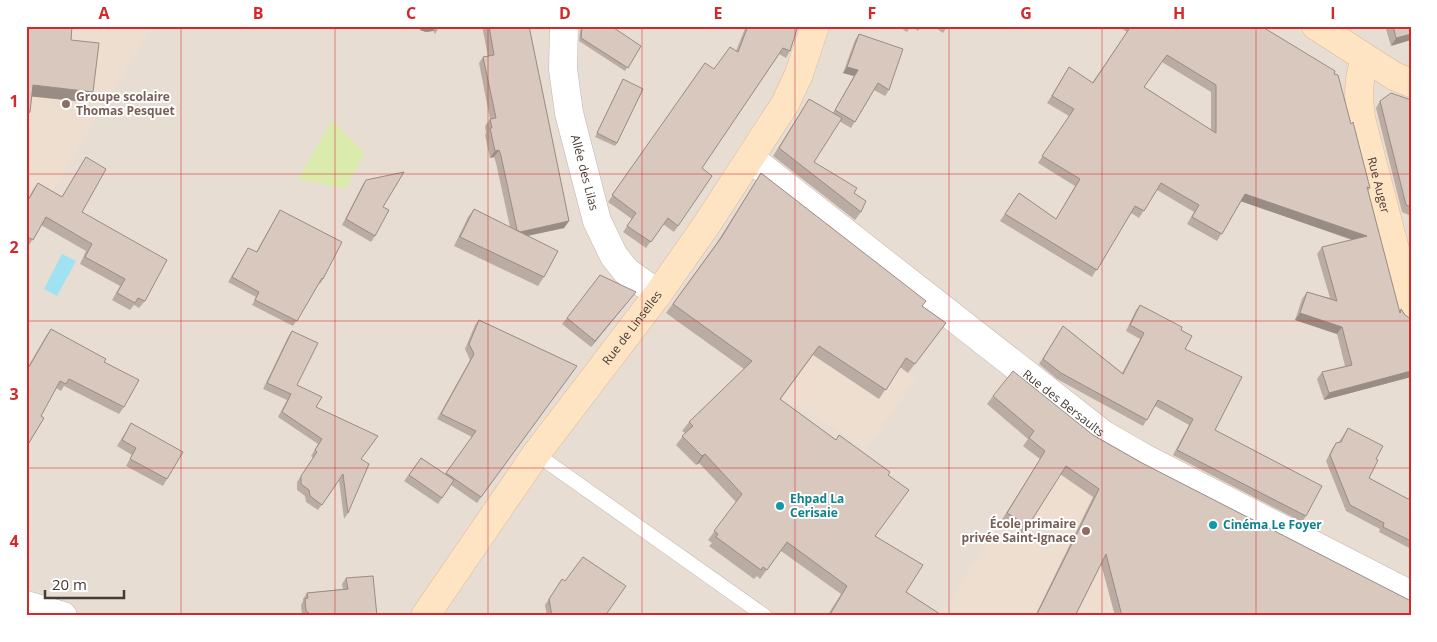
<svg xmlns="http://www.w3.org/2000/svg" width="1437" height="642" viewBox="0 0 1437 642" font-family="'Open Sans',sans-serif">
  <style>
    .residential { fill: #e8ddd3 }
    .education { fill: #eddecf }
    .green { fill: #dbeaad }
    .water { fill: #9fe3f3 }
    .lines { fill: none; stroke-linecap: round; stroke-linejoin: round }
    .lane-casing { stroke: #c2b5ab; stroke-width: 15 }
    .street-casing { stroke: #c2b5ab; stroke-width: 29 }
    .secondary-casing { stroke: #d9b996; stroke-width: 29 }
    .lane { stroke: #fff; stroke-width: 14 }
    .street { stroke: #fff; stroke-width: 28 }
    .secondary { stroke: #ffe4c4; stroke-width: 28 }
    .wall { fill: #bbaca3; fill-rule: evenodd }
    .shaded-wall { fill: #988c85 }
    .building { fill: #d9c8be; stroke: #988c85; fill-rule: evenodd }
    .grid { fill: none; stroke: #d62828; stroke-width: 1; stroke-opacity: 0.55 }
    .education-dot { fill: #8d6e63; stroke: #fff; stroke-width: 2 }
    .culture-dot { fill: #0f9aa8; stroke: #fff; stroke-width: 2 }
    .labels { text-anchor: middle; stroke-width: 4; stroke-linejoin: round; paint-order: stroke }
    .education-label { font-size: 12px; font-weight: bold; fill: #785e54; stroke: #fff; text-anchor: start }
    .street-label { font-size: 12px; fill: #463c35; stroke: #fff }
    .culture-label { font-size: 12px; font-weight: bold; fill: #0d838f; stroke: #fff; text-anchor: start }
    .neatline { fill: none; stroke: #d62828; stroke-width: 2 }
    .grid-label { font-size: 16px; text-anchor: middle; font-weight: bold; fill: #d62828 }
  </style>
  <rect width="100%" height="100%" fill="#f4ece6"/>
  <path class="residential" d="M26,26h1385v590h-1385z"/>
  <path class="education" d="M26,26h127l-103,169 -24,-13z
    M716,244l201,134 -51,70 -84,-51 -116,-84z
    M1064,418l220,198h-343z"/>
  <path class="green" d="M332,120l33,33 -20,36 -47,-10z"/>
  <path class="water" d="M62,254l14,7 -19,35 -13,-7z"/>
  <g class="lines">
    <defs>
      <path id="lane" d="M536,454l229,162"/>
      <g id="street">
        <path id="s1" d="M564,26l-1,43 6,44 28,108 17,35 12,15 32,23"/>
        <path id="s2" d="M750,158l354,277 40,23 267,137"/>
        <path d="M26,605l37,11"/>
      </g>
      <g id="secondary">
        <path d="M1316,26l78,50 17,7"/>
        <path id="s3" d="M1365,58c-7,24 -7,35 -4,60l50,193"/>
        <path id="s4" d="M425,616l111,-162 122,-160 49,-70 78,-120 14,-30 16,-48"/>
      </g>
    </defs>
    <use href="#lane" class="lane-casing"/>
    <use href="#street" class="street-casing"/>
    <use href="#secondary" class="secondary-casing"/>
    <use href="#lane" class="lane"/>
    <use href="#street" class="street"/>
    <use href="#secondary" class="secondary"/>
  </g>
  <path class="wall" d="M418,26h22l-5,8 -2,-3 -7,1 -6,-2z
    M482,26h47l40,195 -5,7 -36,8 16,41 -6,9 -84,-40 14,-29 6,-8 36,18 -14,-64 -2,-6 -4,1 -5,-23 1,-2 -1,-7 5,-7 -11,-56 4,-6 5,-1z
    M582,26l59,20 -16,25 -46,-30 1,-10z
    M746,26h52l-8,25 -4,7 -7,-4 -77,114 -24,58 -4,6 -11,-8 -17,24 -23,-16 9,-13 -24,-17 97,-139 9,6 22,-18z
    M898,26h13l-4,6z
    M912,26h10l-4,5z
    M933,26h15l-5,7z
    M1118,26h143l73,48 17,50 19,64 -2,3 31,121 2,-3 4,6 6,4v58l-87,23 -7,-21 5,-7 23,-6 -8,-32 -42,-14 7,-21 5,-7 23,6 -13,-44 5,-7 30,-7 -111,-39 -24,40 -30,-17 7,-12 -37,-22 -18,28 -8,-5 -39,64 -92,-56 19,-28 37,26 19,-33 -37,-23 31,-47 -22,-13 22,-36 23,16 35,-51zM1162,62l49,30v38l-67,-43z
    M1385,26h26l-20,20z
    M859,34l30,56 -4,6 -11,-6 -23,38 -12,-7 -25,41 40,31 7,19 -6,8 -82,-64 36,-57 24,14 21,-37 -11,-3 12,-33z
    M623,79l-6,64 -2,3 -20,-9z
    M1411,100v116l-9,-4 -26,-104 4,-7z
    M86,157l-4,55 63,89 -6,7 -5,-3 -4,5 -18,-10 8,-14 -40,-22 6,-13 -45,-26 -13,22 -2,-1v-44l7,-12 5,-7 24,14z
    M761,173l161,133 24,17 -38,50 -8,-6 -21,32 -66,-44 -33,45 56,40 52,35 -12,61 30,56 37,24h-116l14,-22 -60,-43 -21,28 -3,-3 -3,3 -45,-33 3,-3 -4,-3 28,-38 -37,-39 -3,2 -20,-20 9,-12 -3,-2 7,-9 55,-53 -78,-56 50,-69z
    M366,180l17,27 -8,29 -4,6 -29,-17 20,-39z
    M280,210l43,69 -3,5 -1,-1 -26,43 -41,-21 4,-8 -28,-15 20,-34 8,4z
    M631,298l-40,49 -29,-23 5,-6z
    M1140,305l41,25 4,19 30,81 91,86 -4,6 -129,-67 16,-30 -34,-19 -12,20 -86,-47 -18,-15 24,-38 59,47 18,-34 -14,-8 10,-21z
    M479,320l98,46 -100,137 -26,-18 -13,19 -34,-23 17,-23 24,16 27,-37 -35,-18 33,-59 -5,-11 10,-24z
    M51,329l53,33 20,45 -5,7 -55,-28 -3,5 -5,-3 -15,28 3,2 -18,30v-78l20,-34z
    M292,331l5,54 64,74 -13,54 -4,6 -5,-39 -21,30 -12,-8 -1,-6 -8,-6v-8l16,-24 -2,-2 7,-12 -40,-27 9,-17 -24,-11 25,-52z
    M993,396l100,39 318,181h-296l-14,-52 -26,52h-40l58,-119 -33,-23 -37,60 -22,-13 39,-62 -17,-13 5,-7 -41,-35z
    M131,423l36,56 -4,7 -37,-20 6,-11 -15,-9z
    M1348,428l28,31 -7,19 39,21 3,-1v51l-32,-17 1,-3 -34,-18 -20,-50 6,-12 4,-6 3,-1z
    M346,578l31,38h-75l-1,-11 2,-4v-2l4,-6 36,-4 -1,-5z
    M562,579l43,37h-58l-2,-11z"/>
  <path class="shaded-wall" d="M423,26h14l-4,5 -7,1 -6,-2z
    M1411,34v6l-20,6 5,-8z
    M847,67l11,3 -4,6 -11,-3z
    M33,85l60,7 -8,10 -59,-6z
    M26,112h4l-4,6z
    M499,150l-5,7 -4,1 5,-7z
    M1245,194l122,42 -5,7 -122,-42z
    M569,221l-5,7 -52,11 5,-7z
    M636,292l-5,6 -40,49 4,-6z
    M1300,313l42,14 -5,7 -42,-14z
    M1411,371v6l-87,23 5,-7z
    M705,454l-6,9 -3,2 6,-9z"/>
  <path class="building" d="M26,26h46l-1,14 28,3 -6,49 -60,-7 -3,27h-4z
    M489,26h40l40,195 -49,11 -3,-2 -16,-74 -2,-6 -4,1 -5,-23h2l-2,-9 6,-1 -13,-61 11,-2z
    M583,26h28l30,20 -13,22 -47,-30 1,-10z
    M748,26h50l-8,25 -7,-3 -81,120 10,8 -34,50 -10,-8 -17,24 -24,-16 9,-13 -24,-18 93,-132 9,6 16,-22 8,5z
    M1131,26h130l74,45 -1,3 4,1 13,49 2,-2 17,66 -3,-1 33,126 1,-4 4,6 6,4v52l-82,22 -7,-21 30,-7 -10,-38 -42,-14 7,-21 30,9 -15,-54 45,-11 -122,-42 -23,40 -30,-17 7,-12 -38,-22 -17,28 -9,-5 -38,64 -92,-56 14,-21 37,26 24,-40 -38,-23 32,-47 -22,-13 17,-29 24,16zM1167,55l49,30v48l-72,-46z
    M1393,26h18v8l-15,4z
    M859,34l44,15 -14,41 -11,-7 -23,39 -20,-12 23,-40 -11,-3z
    M623,79l20,10 -26,54 -20,-10z
    M1391,93l20,7v107l-5,-2 -26,-104z
    M809,99l33,19 -28,44 43,26 -3,5 12,8 -5,11 -82,-64z
    M86,157l20,12 -24,43 85,48 -22,41 -7,-3 -3,5 -18,-10 8,-14 -40,-22 7,-13 -46,-27 -13,23 -7,-4v-32l12,-21 24,14z
    M404,172l-21,35 6,3 -14,26 -29,-17 20,-39z
    M761,173l165,128 -4,5 24,17 -31,41 -9,-6 -20,32 -67,-44 -39,53 56,41 3,-5 51,37 -2,3 21,15 -34,46 48,29 -17,27 37,24h-114l18,-30 -60,-44 -20,28 -4,-3 -2,3 -45,-33 2,-3 -4,-3 28,-37 -37,-40 -3,2 -20,-20 11,-10 -4,-4 63,-61 -79,-57 48,-66z
    M474,209l84,42 -14,26 -84,-40z
    M280,210l62,32 -19,37 -1,-1 -25,43 -42,-21 4,-8 -27,-15 16,-29 9,4z
    M600,275l36,17 -41,49 -28,-23z
    M1140,305l42,22 -1,3 11,6 -7,13 57,28 -27,53 107,56 -16,30 -129,-66 16,-31 -35,-19 -11,20 -86,-47 -18,-14 20,-33 60,48 21,-41 -14,-8z
    M479,320l98,46 -96,131 -35,-24 30,-42 -35,-17 33,-60 -5,-10z
    M51,329l55,30 -2,3 35,18 -15,27 -55,-28 -3,5 -6,-3 -19,35 3,2 -17,28h-1v-74z
    M292,331l26,12 -21,42 25,12 -6,10 62,29 -17,23 8,5 -21,49 -5,-39 -21,31 -12,-9 -1,-6 -8,-6v-8l16,-24 -2,-2 7,-11 -40,-27 9,-18 -24,-11z
    M1013,371l80,64 49,28 269,138v15h-289l-16,-62 -31,62h-39l63,-127 -33,-23 -38,60 -21,-13 38,-62 -16,-13 5,-7 -41,-35z
    M131,423l52,29 -16,27 -37,-20 6,-11 -14,-8z
    M1348,428l35,18 -7,13 2,1 -9,18 39,21 3,-1v43l-28,-14 1,-4 -34,-18 -20,-50 6,-12 5,-1z
    M421,458l33,22 -12,18 -33,-23z
    M583,557l43,29 -21,30h-53l-3,-17 13,-20 3,2z
    M373,576l4,40h-68v-3l-3,-2 -1,-12 3,-1 -1,-5 41,-4 -2,-11z"/>
  <path class="grid" d="M181,26v590M335,26v590M488,26v590M642,26v590M795,26v590M949,26v590M1102,26v590M1256,26v590M26,174h1385M26,321h1385M26,468h1385"/>
  <g class="education-dot">
    <circle cx="66" cy="104" r="5"/>
    <circle cx="1086" cy="531" r="5"/>
  </g>
  <g class="culture-dot">
    <circle cx="780" cy="506" r="5"/>
    <circle cx="1213" cy="525" r="5"/>
  </g>
  <g class="labels">
    <g class="education-label">
      <text x="76" y="101">Groupe scolaire<tspan x="76" dy="14">Thomas Pesquet</tspan></text>
      <text x="1076" y="528" text-anchor="end">École primaire<tspan x="1076" dy="14">privée Saint-Ignace</tspan></text>
    </g>
    <g class="street-label">
      <text dy="4" stroke="none"><textPath href="#s1" startOffset="149">Allée des Lilas</textPath></text>
      <text dy="4" stroke="none"><textPath href="#s3" startOffset="130">Rue Auger</textPath></text>
      <text dy="4" stroke="none"><textPath href="#s4" startOffset="355">Rue de Linselles</textPath></text>
      <text dy="4" stroke="none"><textPath href="#s2" startOffset="398">Rue des Bersaults</textPath></text>
    </g>
    <g class="culture-label">
      <text x="790" y="503">Ehpad La<tspan x="790" dy="14">Cerisaie</tspan></text>
      <text x="1223" y="529">Cinéma Le Foyer</text>
    </g>
  </g>
  <rect width="1437" height="642" fill="none" stroke="#ffffff" stroke-width="55"/>
  <path d="M45 590v8h79v-8" fill="none" stroke="#463c35" stroke-width="2.5"/>
  <text x="52" y="590" font-size="15" fill="#463c35" stroke="#ffffff" stroke-width="4" paint-order="stroke">20 m</text>
  <rect x="28" y="28" width="1382" height="586" class="neatline"/>
  <g class="grid-label">
    <text x="104" y="19">A</text>
    <text x="258" y="19">B</text>
    <text x="411" y="19">C</text>
    <text x="565" y="19">D</text>
    <text x="718" y="19">E</text>
    <text x="872" y="19">F</text>
    <text x="1026" y="19">G</text>
    <text x="1179" y="19">H</text>
    <text x="1333" y="19">I</text>
    <text x="14" y="107">1</text>
    <text x="14" y="253">2</text>
    <text x="14" y="400">3</text>
    <text x="14" y="547">4</text>
  </g>
</svg>
